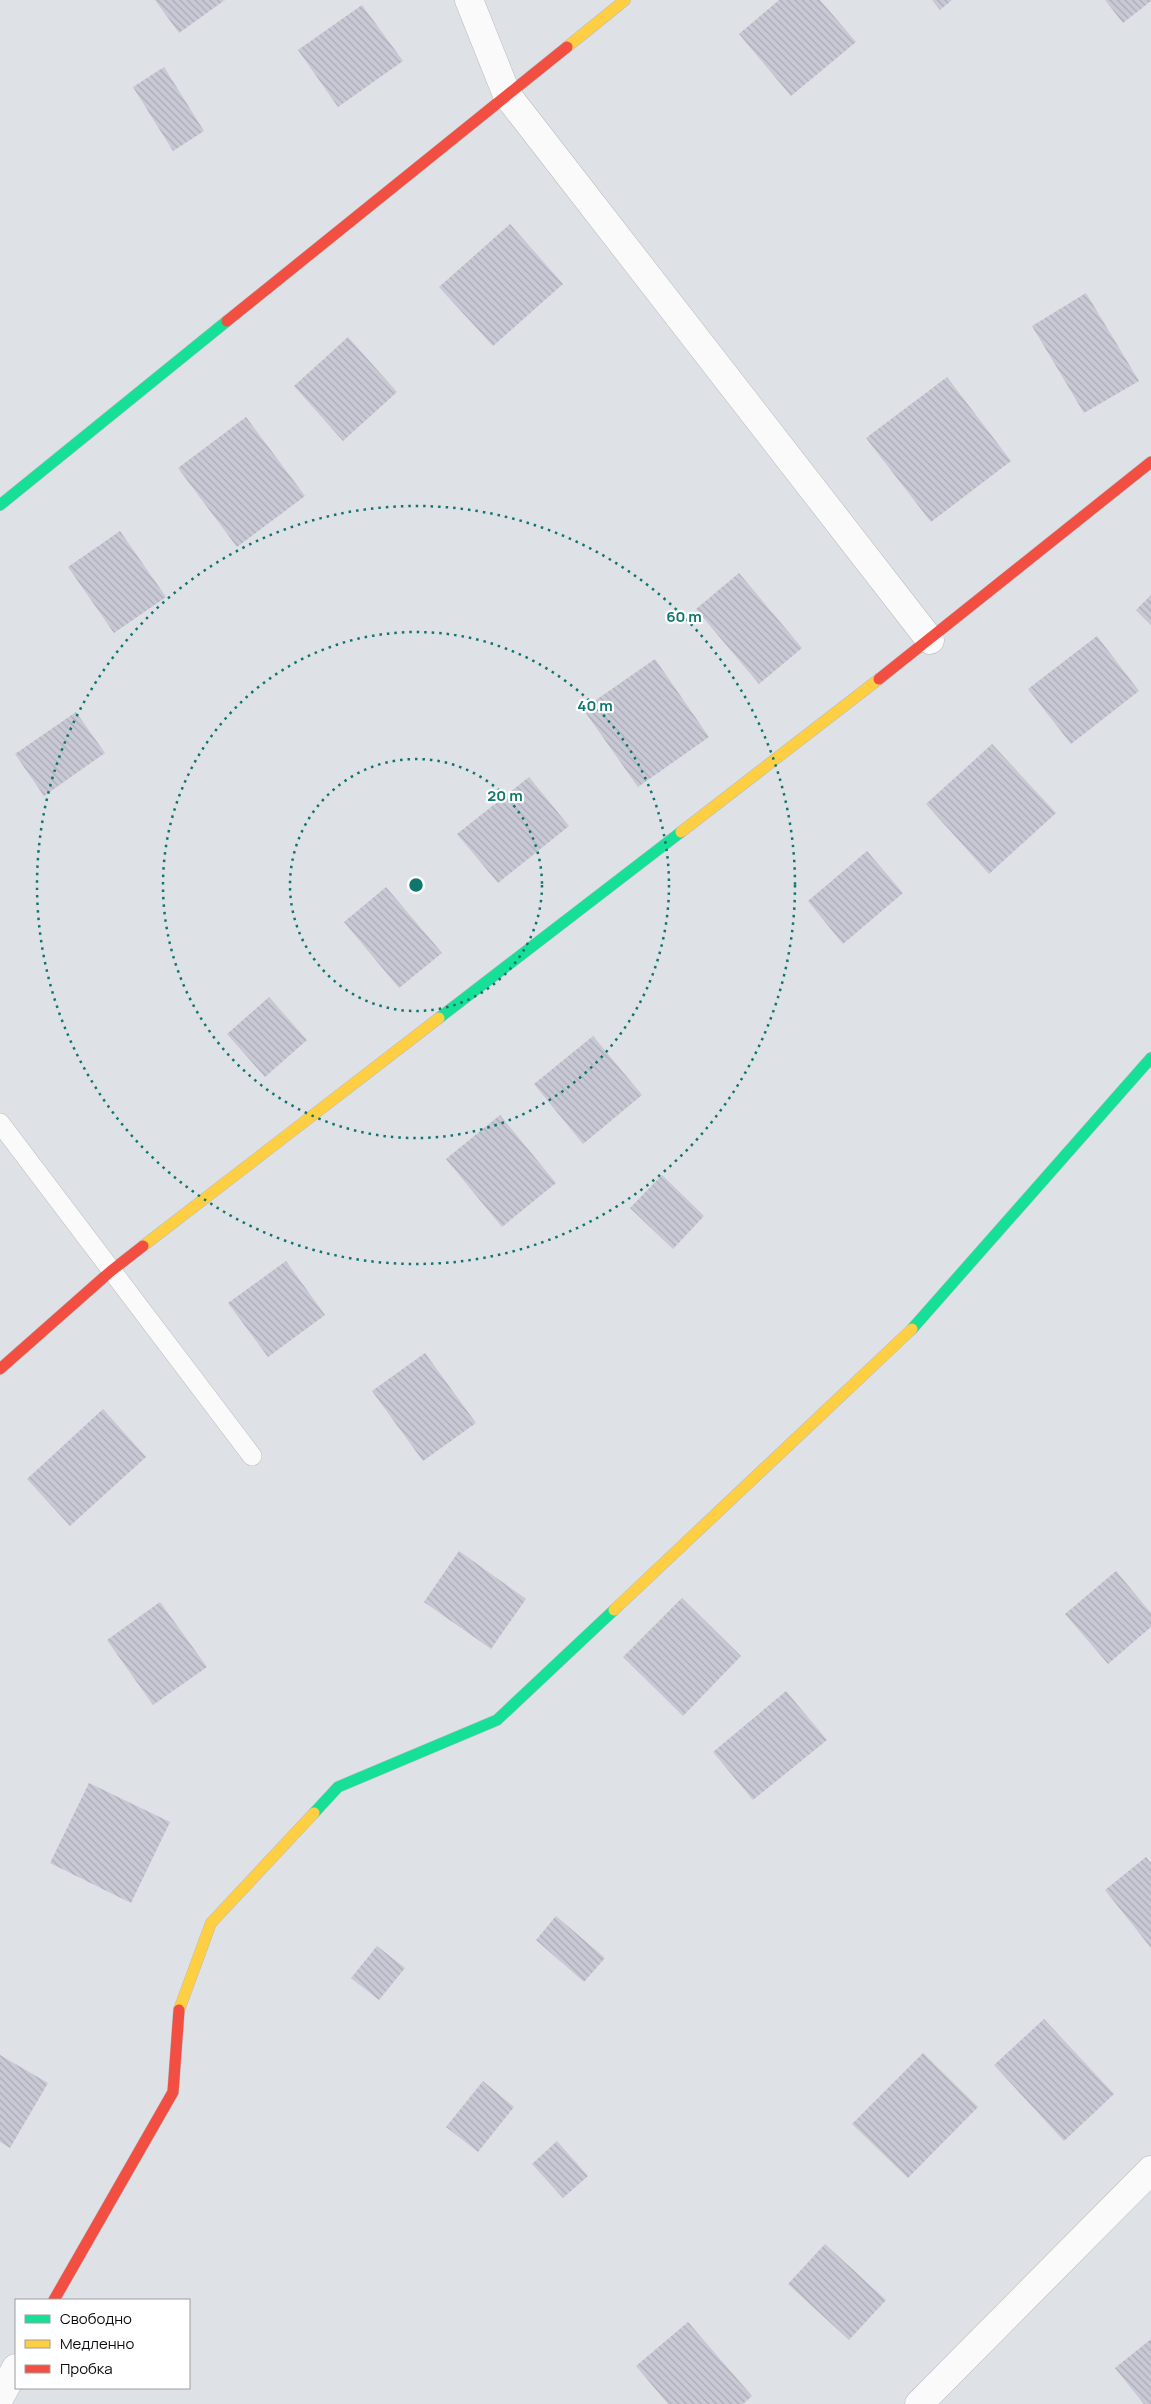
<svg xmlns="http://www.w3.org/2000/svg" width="1151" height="2404" viewBox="0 0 1151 2404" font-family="Manrope,sans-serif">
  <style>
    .building { fill: url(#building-back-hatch) }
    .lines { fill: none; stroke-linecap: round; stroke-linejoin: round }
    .lane-casing { stroke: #b9bbbf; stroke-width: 20 }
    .street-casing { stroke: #b9bbbf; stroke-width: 29 }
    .fast-casing { stroke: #b9bbbf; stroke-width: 12 }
    .slow-casing { stroke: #b9bbbf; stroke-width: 12 }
    .jam-casing { stroke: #b9bbbf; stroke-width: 12 }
    .lane { stroke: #fafafb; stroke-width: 19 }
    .street { stroke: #fafafb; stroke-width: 28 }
    .fast { stroke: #16e098; stroke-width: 11 }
    .slow { stroke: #ffcf43; stroke-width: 11 }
    .jam { stroke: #f24e42; stroke-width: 11 }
    .ring { fill: none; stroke: #0f766e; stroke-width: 2.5; stroke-dasharray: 2.5 5 }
    .centre { fill: #0f766e; stroke: #fff; stroke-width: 2.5 }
    .ring-label { font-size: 15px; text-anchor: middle; font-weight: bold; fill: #0f766e; stroke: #fff; stroke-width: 4.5; stroke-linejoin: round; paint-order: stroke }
  </style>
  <defs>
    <pattern id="building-back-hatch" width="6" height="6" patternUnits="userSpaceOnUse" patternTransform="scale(1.25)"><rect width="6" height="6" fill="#c8c9d5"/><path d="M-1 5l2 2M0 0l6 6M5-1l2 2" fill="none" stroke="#aaabb6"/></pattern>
  </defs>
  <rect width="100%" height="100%" fill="#dee1e6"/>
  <path class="building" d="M155,0h70l-46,33z
    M779,0h41l36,42 -65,54 -52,-62z
    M932,0h20l-12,10z
    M1105,0h46v1l-28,22z
    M362,5l41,56 -65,46 -40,-57z
    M164,67l40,64 -31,20 -40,-64z
    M510,224l53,60 -70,62 -54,-59z
    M1086,293l53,88 -55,32 -52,-87z
    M348,337l49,55 -54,49 -49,-55z
    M947,377l64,84 -80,61 -65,-84z
    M246,417l59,79 -68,51 -59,-79z
    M120,531l46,66 -52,36 -46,-66z
    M739,573l63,75 -43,36 -63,-75z
    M1151,595v30l-15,-15z
    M1097,636l42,55 -68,53 -43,-55z
    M655,659l54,78 -71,50 -55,-78z
    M76,712l29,41 -61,43 -29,-42z
    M992,744l64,69 -67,61 -63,-70z
    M529,777l40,49 -71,57 -41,-49z
    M867,851l36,42 -60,51 -35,-43z
    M386,887l56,66 -43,35 -55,-66z
    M269,997l38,43 -42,37 -38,-43z
    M593,1036l49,59 -59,49 -49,-60z
    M500,1115l56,68 -54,44 -56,-68z
    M662,1175l42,41 -31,33 -43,-41z
    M286,1261l39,54 -57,42 -40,-54z
    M425,1353l51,70 -53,38 -51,-70z
    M103,1409l43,48 -76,69 -43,-47z
    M459,1551l67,48 -35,50 -67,-47z
    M1116,1571l35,42v14l-43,37 -43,-50z
    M682,1598l59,58 -58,60 -60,-59z
    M160,1602l47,65 -54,38 -46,-65z
    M786,1691l41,49 -74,60 -40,-48z
    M89,1783l81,39 -39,81 -81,-40z
    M1146,1857l5,6v85l-46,-58z
    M556,1916l49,42 -21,24 -48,-42z
    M377,1946l28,22 -26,32 -28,-22z
    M1044,2019l70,75 -50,47 -70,-76z
    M923,2053l55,54 -70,71 -56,-54z
    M0,2055l48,28 -38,65 -10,-6z
    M483,2081l31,26 -36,45 -32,-25z
    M557,2141l31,35 -25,22 -31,-34z
    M825,2244l61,56 -37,40 -61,-56z
    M688,2322l64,74 -9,8h-75l-32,-38z
    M1151,2339v65h-7l-29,-36z"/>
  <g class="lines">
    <defs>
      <path id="lane" d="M0,1123l252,333"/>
      <path id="street" d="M469,0l38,95 423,545
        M0,2397l16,-29
        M919,2404l232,-234"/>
      <path id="fast" d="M0,505l227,-184
        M439,1018l242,-186
        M912,1329l239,-271
        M314,1813l24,-26 159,-67 117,-110"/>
      <path id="slow" d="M567,47l58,-47
        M681,832l198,-153
        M143,1246l296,-228
        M614,1610l298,-281
        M179,2010l32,-87 103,-110"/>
      <path id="jam" d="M227,321l340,-274
        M879,679l272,-217
        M0,1369l111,-98 32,-25
        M54,2300l119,-208 6,-82"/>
    </defs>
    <use href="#lane" class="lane-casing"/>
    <use href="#street" class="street-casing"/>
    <use href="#fast" class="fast-casing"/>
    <use href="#slow" class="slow-casing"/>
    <use href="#jam" class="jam-casing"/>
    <use href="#lane" class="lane"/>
    <use href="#street" class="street"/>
    <use href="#fast" class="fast"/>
    <use href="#slow" class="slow"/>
    <use href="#jam" class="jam"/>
  </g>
  <g class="ring">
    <circle cx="416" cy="885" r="126"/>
    <circle cx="416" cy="885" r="253"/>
    <circle cx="416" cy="885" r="379"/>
  </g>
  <circle cx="416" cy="885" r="8" class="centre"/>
  <g class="ring-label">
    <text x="684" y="622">60 m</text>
    <text x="595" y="711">40 m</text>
    <text x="505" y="801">20 m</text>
  </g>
  <rect x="15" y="2299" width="175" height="90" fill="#ffffff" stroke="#9d9e9f"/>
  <rect x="25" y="2315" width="25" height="8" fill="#16e098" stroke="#9d9e9f"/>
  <text x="60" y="2324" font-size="15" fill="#0b0d10">Свободно</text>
  <rect x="25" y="2340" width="25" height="8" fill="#ffcf43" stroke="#9d9e9f"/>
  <text x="60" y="2349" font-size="15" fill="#0b0d10">Медленно</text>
  <rect x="25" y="2365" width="25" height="8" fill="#f24e42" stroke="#9d9e9f"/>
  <text x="60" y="2374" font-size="15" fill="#0b0d10">Пробка</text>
</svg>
